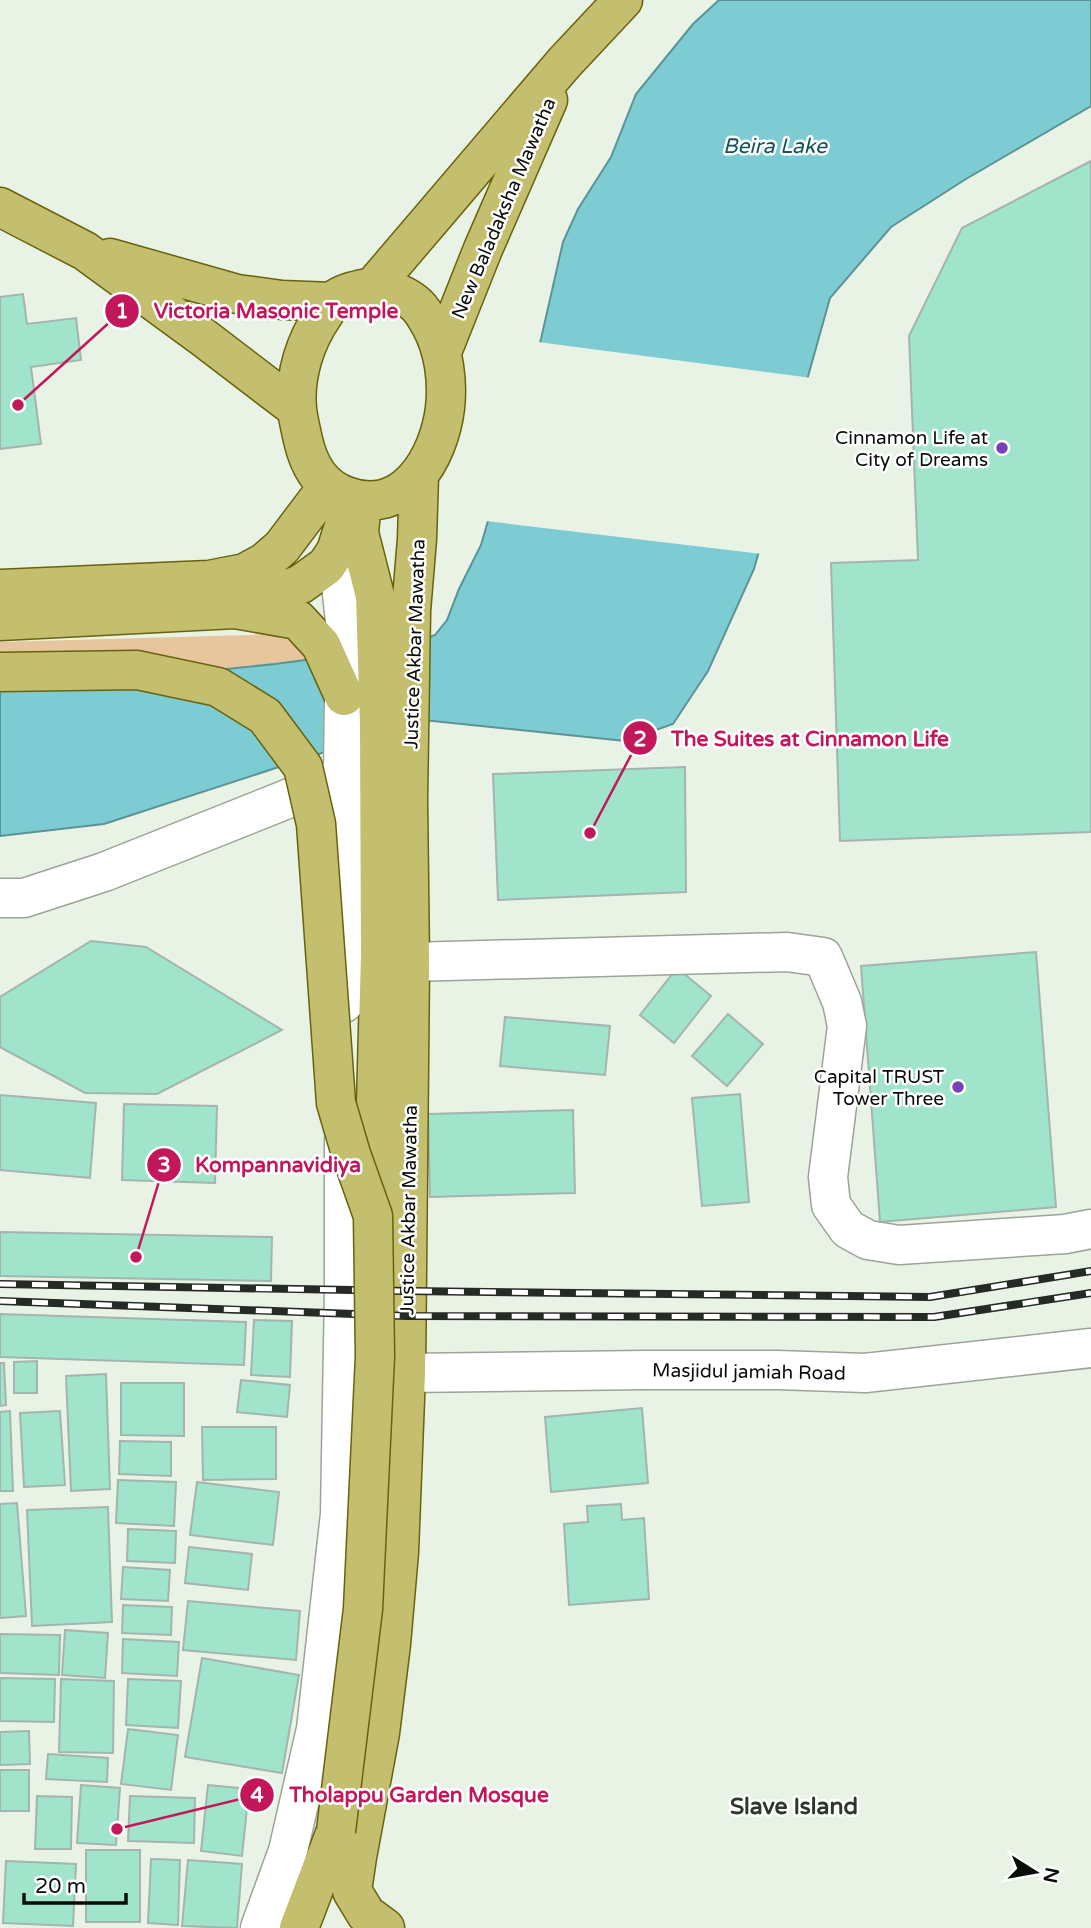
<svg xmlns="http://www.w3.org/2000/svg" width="1091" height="1928" viewBox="0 0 1091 1928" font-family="'Varela Round',sans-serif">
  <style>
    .green { fill: #e7c69e }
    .water { fill: #7eccd3; stroke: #5b9396; stroke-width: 2 }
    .pier { fill: #e9f3e5 }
    .building { fill: #9fe4cb; stroke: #a3b5ae; stroke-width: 2 }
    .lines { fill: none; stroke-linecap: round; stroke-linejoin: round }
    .minor-casing { stroke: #9ba497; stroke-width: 41 }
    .major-casing { stroke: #69630d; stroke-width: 41 }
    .minor { stroke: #fff; stroke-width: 38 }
    .major { stroke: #c4be6f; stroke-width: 38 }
    .rail-casing { stroke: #252a24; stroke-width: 8 }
    .rail { stroke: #fff; stroke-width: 5; stroke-dasharray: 16; stroke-linecap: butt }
    .major-bridge-casing { stroke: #69630d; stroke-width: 41; stroke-linecap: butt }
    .major-bridge { stroke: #c4be6f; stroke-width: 38 }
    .poi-dot { fill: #7841b7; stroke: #fff; stroke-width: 2.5 }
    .labels { text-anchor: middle; stroke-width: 5; stroke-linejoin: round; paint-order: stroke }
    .street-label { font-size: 19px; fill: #090d08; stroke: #fff }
    .poi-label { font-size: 19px; fill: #090d08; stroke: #fff; text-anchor: end }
    .water-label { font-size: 21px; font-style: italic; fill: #0f545a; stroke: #fff }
    .quarter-label { font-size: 23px; font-weight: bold; fill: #2f372c; stroke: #fff }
    .leader { fill: none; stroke: #c2185b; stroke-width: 2.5 }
    .callout-dot { fill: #c2185b; stroke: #fff; stroke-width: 2.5 }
    .mark-label { font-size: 21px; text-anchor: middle; font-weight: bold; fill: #fff }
    .callout-label { font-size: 21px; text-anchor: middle; font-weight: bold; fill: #c2185b; stroke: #fff; stroke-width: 5; stroke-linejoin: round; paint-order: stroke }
  </style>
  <rect width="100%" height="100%" fill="#e9f3e5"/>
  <path class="green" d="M349,632v23l-74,9 -168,17 -107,3v-42z"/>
  <path class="water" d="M719,0h372v106l-125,73 -75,48 -61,71 -76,271 -46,102 -35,53 -48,17 -202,-21 -319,104 -104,12v-152l107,-3 168,-17 128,-17 32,-12 12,-15 12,-31 22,-44 60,-206 22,-97 15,-33 33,-52 25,-63 57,-70z"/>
  <path class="pier" d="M538,342l274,36 -50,176 -276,-33z"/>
  <path class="building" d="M1091,161v671l-251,9 -9,-278 87,-3 -9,-224 53,-108z
    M23,294l4,30 49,-6 5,42 -50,7 10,77 -41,5v-152z
    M685,767l1,125 -188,8 -5,-126z
    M91,941l55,6 136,83 -125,64 -72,-1 -85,-46v-50z
    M1036,952l20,255 -176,15 -19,-256z
    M677,968l34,28 -37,47 -34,-28z
    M728,1014l35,30 -36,42 -35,-30z
    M505,1017l105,9 -5,49 -105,-9z
    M740,1094l9,108 -47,4 -10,-108z
    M0,1095l96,8 -6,75 -90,-8z
    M124,1104l93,2 -2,77 -93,-3z
    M573,1110l2,83 -145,4 -2,-83z
    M0,1232l272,5 -1,44 -271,-5z
    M0,1314l246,8 -2,43 -244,-8z
    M0,1314l246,8 -2,43 -244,-8z
    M254,1320l38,1 -2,56 -39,-2z
    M37,1361v32h-23v-31z
    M0,1363h4l2,42 -6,1z
    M106,1374l4,115 -39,2 -5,-115z
    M241,1380l49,5 -3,32 -50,-5z
    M121,1383h63v53l-63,-1z
    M642,1408l6,75 -97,9 -6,-75z
    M10,1411l3,80h-13v-79z
    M60,1411l5,74 -41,2 -4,-74z
    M202,1427h74v52l-73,1z
    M120,1441l51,1v34l-52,-2z
    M118,1480l58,2 -2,44 -58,-3z
    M197,1482l82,10 -6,53 -83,-10z
    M17,1503l9,113 -26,2v-114z
    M621,1504l1,16 22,-2 5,81 -80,6 -5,-81 24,-2 -1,-16z
    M108,1507l4,115 -80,4 -5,-116z
    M128,1529l48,2 -1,32 -48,-2z
    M189,1547l63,7 -4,36 -63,-7z
    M123,1567l47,3 -2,31 -47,-2z
    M188,1601l112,10 -4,49 -113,-10z
    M123,1605l49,2 -1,28 -49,-2z
    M65,1630l43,3 -3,45 -43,-3z
    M0,1634l60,1 -1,40 -59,-2z
    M123,1639l56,3 -2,34 -55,-3z
    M202,1658l97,17 -17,98 -97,-16z
    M0,1678l55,1 -1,43 -54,-1z
    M61,1679l53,2 -1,72 -54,-1z
    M128,1679l53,2 -3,47 -52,-3z
    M128,1729l50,6 -7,55 -50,-6z
    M29,1731l1,33 -30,1v-33z
    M48,1754l60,4 -1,24 -61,-3z
    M0,1770h29v41h-29z
    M81,1785l39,3 -4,57 -39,-2z
    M208,1785l41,4 -7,67 -41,-5z
    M37,1796l35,1 -1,52h-36z
    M130,1796l65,2 -1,45 -66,-2z
    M86,1850h54v72h-54z
    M151,1859l29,1 -2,65 -30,-2z
    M188,1860l54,4 -5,64 -55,-2z
    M6,1861l70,3 -3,62 -70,-3z"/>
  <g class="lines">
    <defs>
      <path id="minor" d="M0,898h24l80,-26 236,-94
        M410,962l377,-10 36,5 19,45 5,24 -19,151 3,28 17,24 20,11 31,5 166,-11 26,-5
        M344,1003l1,-227 -2,-3 2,-151 -4,-38 4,-20 14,-31
        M406,1373l240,-3h131l88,3 226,-25
        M260,1928l28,-77 28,-122 24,-215 4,-224v-150"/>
      <path id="major" d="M0,207l85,44 119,87 93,71
        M110,258l127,36 45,6 50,2
        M373,287c14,2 27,5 39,14 9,6 14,16 19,25 13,24 17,55 14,82 -6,50 -41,110 -99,88 -25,-9 -37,-30 -43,-56 -2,-10 -5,-21 -6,-31 -3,-33 8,-68 27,-95 2,-4 5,-10 9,-13 11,-9 26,-11 40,-14z
        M373,287l191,-224 59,-63
        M442,352l41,-103 65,-149
        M362,500l-3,33 16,63 4,130 1,229 -7,261
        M0,589l209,-9 36,-7 20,-11 17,-15 46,-61
        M235,609l63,11 23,25 23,51
        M0,621l235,-12 66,-25 25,-18 10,-15 16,-50
        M299,1928l37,-97
        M385,1928l-19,-14 -14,-23 5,-34 23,-124 11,-89 8,-92 7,-179 4,-411 -2,-163 3,-188 6,-72 2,-63"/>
    </defs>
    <use href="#minor" class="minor-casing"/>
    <use href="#major" class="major-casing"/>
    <use href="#minor" class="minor"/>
    <use href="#major" class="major"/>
    <defs>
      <path id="rail" d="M0,1284l407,7 523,6 161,-26
        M0,1301l407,15 527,1 157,-24"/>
    </defs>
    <use href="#rail" class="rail-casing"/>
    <use href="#rail" class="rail"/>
    <defs>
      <path id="major-bridge" d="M0,672l137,-2 81,17 47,29 38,51 13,57 20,279 15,51 22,62 2,140 -12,253 -27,222"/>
    </defs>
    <use href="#major-bridge" class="major-bridge-casing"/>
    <use href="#major-bridge" class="major-bridge"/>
  </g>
  <g class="poi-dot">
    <circle cx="1002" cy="448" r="7"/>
    <circle cx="958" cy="1087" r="7"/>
  </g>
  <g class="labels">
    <g class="street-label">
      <text transform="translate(503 208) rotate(-67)" y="7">New Baladaksha Mawatha</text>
      <text transform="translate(414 644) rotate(-88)" y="7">Justice Akbar Mawatha</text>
      <text transform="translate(408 1210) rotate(-89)" y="7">Justice Akbar Mawatha</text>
      <text transform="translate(749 1371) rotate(1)" y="7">Masjidul jamiah Road</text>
    </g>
    <g class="poi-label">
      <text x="988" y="444">Cinnamon Life at<tspan x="988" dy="22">City of Dreams</tspan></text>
      <text x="944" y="1083">Capital TRUST<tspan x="944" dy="22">Tower Three</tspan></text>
    </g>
    <g class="water-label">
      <text x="775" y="153">Beira Lake</text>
    </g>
    <g class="quarter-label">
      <text x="794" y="1814">Slave Island</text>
    </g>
  </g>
  <path class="leader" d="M18 405L122 311M590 833L640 738M136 1257L164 1165M117 1829L257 1795"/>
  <g class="callout-dot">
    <circle cx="18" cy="405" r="7"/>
    <circle cx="590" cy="833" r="7"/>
    <circle cx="136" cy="1257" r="7"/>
    <circle cx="117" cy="1829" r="7"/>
    <circle cx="122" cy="311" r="18"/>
    <circle cx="640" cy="738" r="18"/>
    <circle cx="164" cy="1165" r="18"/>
    <circle cx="257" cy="1795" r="18"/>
  </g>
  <g class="mark-label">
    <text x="122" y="318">1</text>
    <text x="640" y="746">2</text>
    <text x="164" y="1172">3</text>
    <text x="257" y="1802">4</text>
  </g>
  <g class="callout-label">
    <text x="276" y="318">Victoria Masonic Temple</text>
    <text x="810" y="746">The Suites at Cinnamon Life</text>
    <text x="278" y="1172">Kompannavidiya</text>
    <text x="419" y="1802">Tholappu Garden Mosque</text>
  </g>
  <g transform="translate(1035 1872) rotate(101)" stroke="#ffffff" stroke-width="5" paint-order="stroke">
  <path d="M0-5L12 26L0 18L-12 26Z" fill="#090d08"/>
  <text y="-10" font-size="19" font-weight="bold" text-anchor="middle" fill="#090d08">N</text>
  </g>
  <path d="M24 1893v10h102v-10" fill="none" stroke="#090d08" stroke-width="3.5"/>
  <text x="35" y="1893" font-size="21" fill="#090d08" stroke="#ffffff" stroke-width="5" paint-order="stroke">20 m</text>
</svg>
